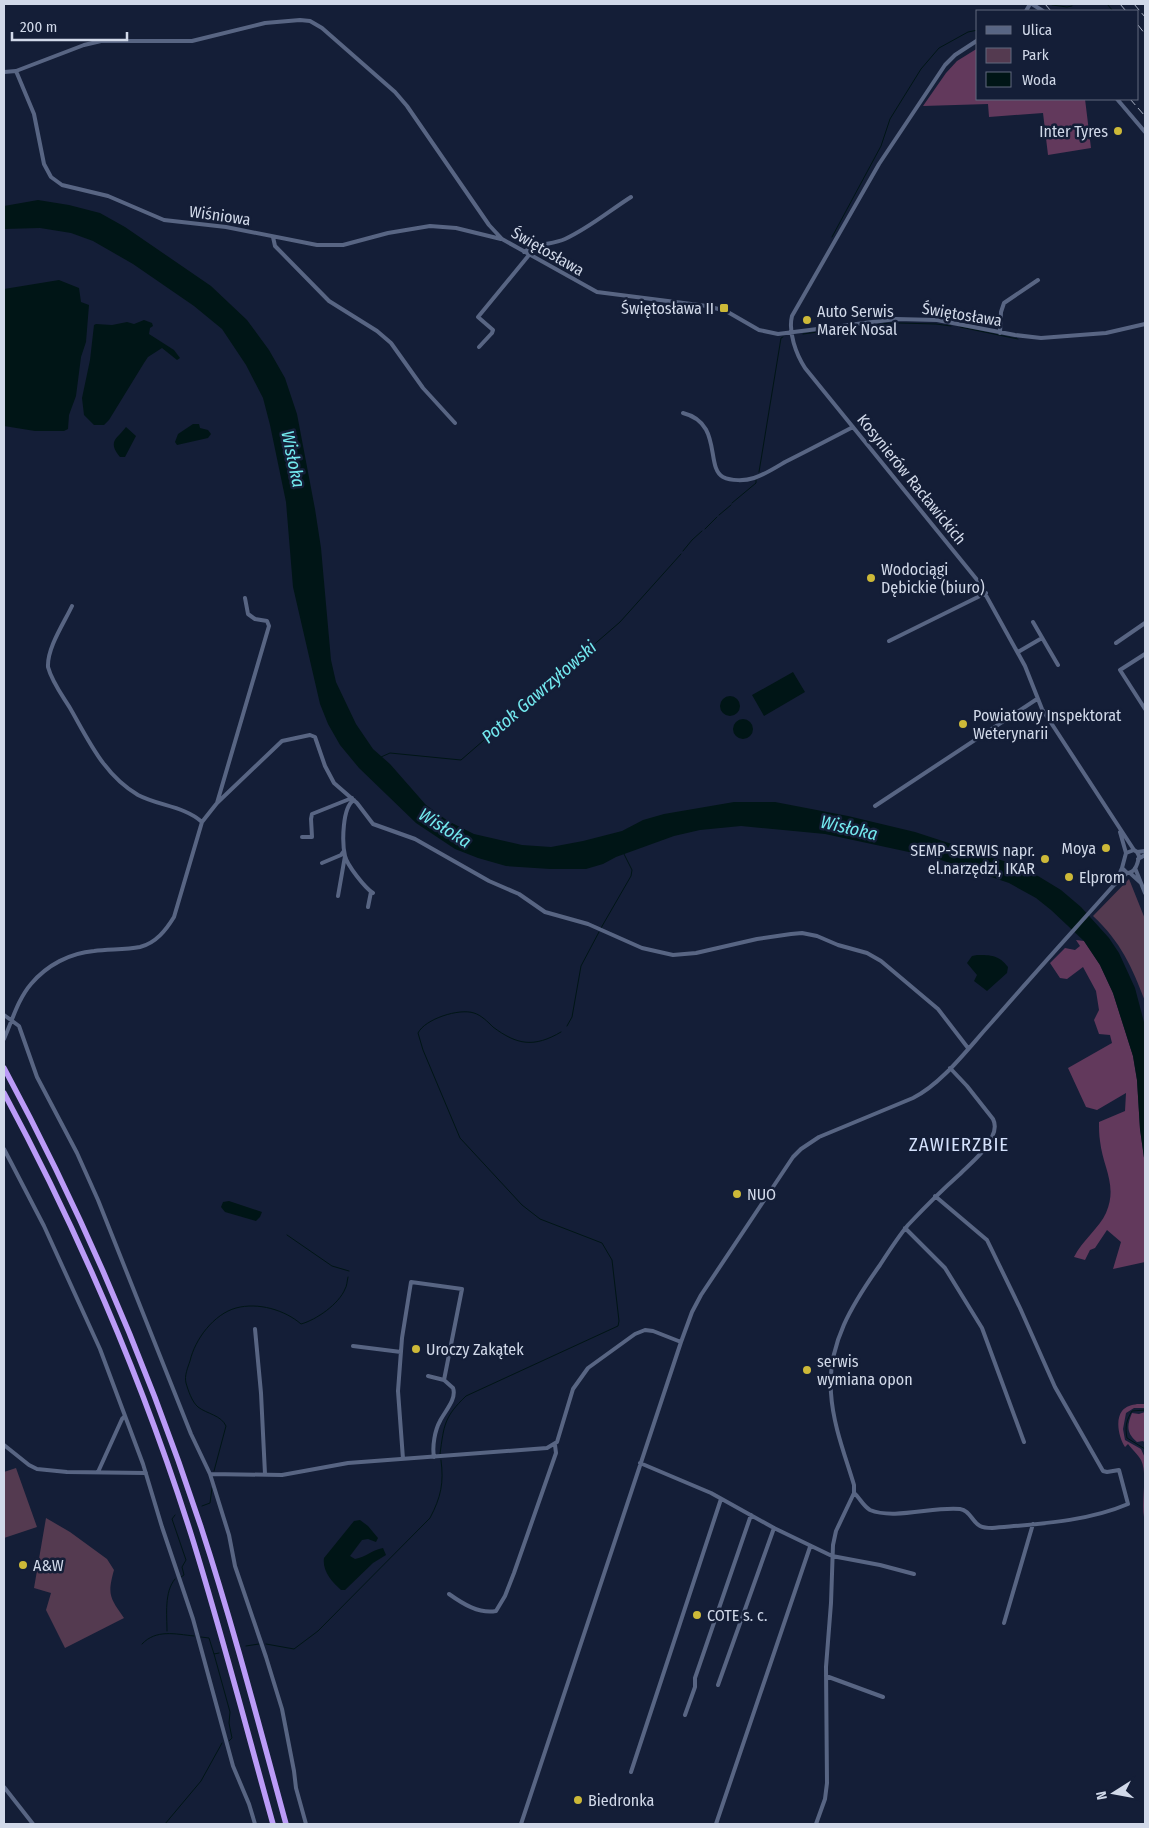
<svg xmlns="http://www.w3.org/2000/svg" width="1149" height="1828" viewBox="0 0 1149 1828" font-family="'Fira Sans Condensed',sans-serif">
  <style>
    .green { fill: #543a50 }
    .forest { fill: #62395c }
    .water { fill: #001516 }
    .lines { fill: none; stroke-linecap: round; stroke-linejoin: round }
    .stream { stroke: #001516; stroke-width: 1 }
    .minor { stroke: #586583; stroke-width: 4 }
    .highway { stroke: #bb9bf7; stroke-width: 5.5 }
    .rail { stroke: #a8b0c2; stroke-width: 1; stroke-dasharray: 8 4; stroke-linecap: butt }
    .poi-dot { fill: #cdb938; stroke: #141e37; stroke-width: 2 }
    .labels { text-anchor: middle; stroke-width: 5; stroke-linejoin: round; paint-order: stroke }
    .poi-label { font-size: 16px; fill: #d1d9e9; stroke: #141e37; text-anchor: start }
    .street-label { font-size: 16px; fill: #d1d9e9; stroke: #141e37 }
    .water-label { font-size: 18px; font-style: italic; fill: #73e9ef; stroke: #141e37 }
    .quarter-label { font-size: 19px; letter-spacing: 1px; fill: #d5e2fd; stroke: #141e37 }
  </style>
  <rect width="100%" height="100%" fill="#141e37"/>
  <path class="green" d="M1129,879l16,40v82c-13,-34 -24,-59 -52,-85z
    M16,1468l21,59 -33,11v-66z
    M46,1518l24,14 37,27 7,11c-7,25 -4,28 10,48l-59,30 -19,-38 5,-17 -17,-5z"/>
  <path class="forest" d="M978,48v51h107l6,49 -43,7 -5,-42 -54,4 -1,-13 -65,2 23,-33 11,-12z
    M1076,940l8,1 16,24 13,28 20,63 4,24 3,49 5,36v97l-32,7 8,-27 -14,-12 -12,18 -5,2 -5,10 -11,-3c8,-16 26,-30 32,-44 12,-28 -3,-45 -6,-72 -1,-6 -1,-13 -1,-19l26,-11 1,-18 -29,17 -11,-3 -18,-39 44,-25 -2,-8 -11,-1 -5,-14 5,-10 -3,-19 -13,-24 -16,12 -7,-1 -10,-15 15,-15 10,2 5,-4z
    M1137,1404h8v4h-11l-8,5 -3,16 2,11 16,9 4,9v59h-1c-3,-17 4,-43 -3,-57 -3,-5 -9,-11 -13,-16l-3,3c-6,-9 -10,-27 -3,-36 4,-5 10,-6 15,-7z
    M1145,1412v31l-2,-2 -6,1c-11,-9 -10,-17 -5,-29l7,1z"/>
  <path class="water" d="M38,200l31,5 31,8 25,14 86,59 36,34 22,30 16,28 12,36 18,95 6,39 10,112 5,22 20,42 17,25 17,15 36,41 22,16 26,13 48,11 29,2 32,-6 39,-10 21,-11 21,-6 70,-12h41l73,14 67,16 95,31 28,13 23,14 20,17 28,31 10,15 16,35 10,38v139l-5,-36 -3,-49 -4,-24 -20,-63 -13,-28 -16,-24 -33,-31 -15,-12 -27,-15 -77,-26 -107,-23 -84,-8 -41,4 -26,6 -58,21 -13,7 -17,5h-36l-44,-3 -28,-8 -23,-9 -39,-26 -57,-55 -19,-23 -12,-21 -8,-20 -27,-117 -7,-85 -16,-77 -7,-27 -17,-33 -24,-36 -28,-23 -61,-42 -40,-23 -22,-8 -31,-5 -36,1v-23z
    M59,280l20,8 2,14 8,3 -3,37 -5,15 -5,39 -7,19 -1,14 -4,2h-29l-31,-5v-137z
    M144,320l8,3 1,3 -3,2 -1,6 25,16 6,8 -3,2 -15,-12 -14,9 -4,6 -35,57 -5,5h-10l-10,-10 -2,-17 8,-38 4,-35 2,-1 16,1 15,-3 7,2z
    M193,424h6l1,4 8,2 3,4 -3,4 -31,7 -2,-3 3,-8z
    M126,427l10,9 -11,21h-5c-13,-16 -3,-18 6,-30z
    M793,672l12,20 -41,24 -12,-21z
    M720 706a10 10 0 1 1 20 0a10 10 0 1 1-20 0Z
    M733 729a10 10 0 1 1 20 0a10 10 0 1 1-20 0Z
    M977,955c14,0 22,0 31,12l-1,6 -20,18 -13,-10 3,-6 -10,-12 5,-7z
    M229,1201l33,11 -2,5 -4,4 -31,-9 -4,-5 2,-5z
    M360,1520l8,6 10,12 -2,4 -8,-3 -6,1 -12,16 5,3c11,-2 17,-9 28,-11l3,7 -13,8 -28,27h-4c-9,-8 -19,-19 -17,-32l30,-37z"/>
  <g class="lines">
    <path class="stream" d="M1107,4l6,7
      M1052,5l15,2 5,-1
      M832,237l49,-91 9,-27 31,-50 18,-21 29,-16 10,-2
      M899,323l37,1 15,2
      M859,326l35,-3
      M960,327l58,12
      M803,334l37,-5
      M759,472l22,-134 2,-1
      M732,503l24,-20v-3
      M719,515l12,-10
      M705,529l12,-12
      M683,551l9,-11 10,-9
      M381,757l9,-4 71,7 159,-138 61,-68
      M601,928l30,-52 1,-6 -8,-16
      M567,1026l5,-9 9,-51 18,-34
      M287,1235l45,31 17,5
      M1145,1410l-13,1c-6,10 -7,16 -5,27l18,11
      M440,1454c4,-29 4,-37 26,-58l152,-70 1,-5 -7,-61 -10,-17 -62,-24 -18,-14 -62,-67 -37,-88 -5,-17c7,-14 41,-25 56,-20 7,2 14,9 19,14 24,18 41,21 68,5
      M214,1471l12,-45c-5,-11 -19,-12 -28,-19 -6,-5 -10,-17 -12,-24 -2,-7 2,-16 4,-22 5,-22 24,-47 46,-53 22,-6 49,2 65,16 15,-4 38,-20 44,-35 2,-3 2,-8 3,-12
      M202,1506l8,-3 2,-15
      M175,1515l-3,4 14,41 -4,7 2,8 -3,2
      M167,1631c0,-16 -3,-39 8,-52
      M201,1637l8,1 5,16 5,-1
      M142,1644c14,-15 33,-10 52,-8
      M266,1644l28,5 24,-18 112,-113c11,-21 14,-35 11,-58
      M246,1646l13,-2
      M214,1654l16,58 -1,11 3,15 -3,3
      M165,1824l36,-43 21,-38"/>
    <path class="minor" d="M1032,4l11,7
      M1026,11l4,-7
      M978,40l-23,15 -10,10 -66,99 -87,152c-4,16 4,38 13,52l173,213 47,85 17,43 92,141
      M16,71l18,43 10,50 7,13 11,8 46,11 56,24 62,7 91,18h26l45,-12 42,-7 26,2 45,11
      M4,72l12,-1 68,-26 17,-4h91l73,-18 35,-3 10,1 12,7 73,64 12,14 82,119 13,14 95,53 110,14 19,5 33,19 19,4 118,-15 41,1 78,15 26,3 65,-5 39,-9
      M1117,99l28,33
      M273,237l2,9 54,55 48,30 14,12 32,45 32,35
      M524,252c11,-9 28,-7 41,-13 24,-11 44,-28 66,-42
      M1000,333l1,-21 3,-9 34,-23
      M479,347l13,-14 1,-3 -15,-13 51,-62
      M683,413c40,10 22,54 40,64 8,4 22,4 31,1 10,-3 21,-10 31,-16 22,-11 45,-23 68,-35
      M72,606c-8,17 -25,42 -24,61 4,15 14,28 22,41 19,33 34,67 68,87 21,11 46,11 64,27
      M1033,622l25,43
      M889,641l97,-48
      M1116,643l29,-20
      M1018,652l24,-14
      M1145,654l-25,16 25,39
      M354,800c-12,7 -12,43 -9,56 2,9 20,32 28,37
      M217,803l52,-177 -2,-5 -12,-2 -7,-5 -3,-16
      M875,806l162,-107
      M1120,832l6,21
      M302,837h10l-1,-18 1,-5 40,-16
      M1137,852l8,-1
      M1138,859l7,-4
      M322,863l19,-8 3,-4
      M1135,868l10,25
      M1130,873l11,10
      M1116,882l6,-14
      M338,896l7,-40
      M368,907l3,-15
      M4,1015l15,11 18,51 40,76 21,47 93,234 19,40 19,61 6,31 31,91 16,52 12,62 2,17 10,36
      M4,1039c8,-18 14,-40 27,-55 16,-19 39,-31 63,-33 15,-2 31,-1 46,-4 16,-4 26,-17 34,-30l28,-95 15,-19 65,-62 28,-6 5,2 10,29 9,17 23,20 16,21 42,15 74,42 30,13 26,18 43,12 54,24 31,7 23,-2 61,-14 34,-5 11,-1 15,3 21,9 29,8 14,8 57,48 30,39
      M4,1149l40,77 56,123 43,115 19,63 31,92 40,147 16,38 6,20
      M905,1228l40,40 37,60 42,114
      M255,1329l6,64 4,81
      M353,1346l48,6
      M428,1376l16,4
      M4,1445l25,20 8,4 30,3 79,1
      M403,1459l-5,-68 4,-53 9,-56 51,7 -18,91 9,8c4,11 -8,23 -13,33 -5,9 -8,25 -6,36
      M640,1463l71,30 63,35 58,28 48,9 34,9
      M98,1472l24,-53 3,-3
      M210,1474l72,1 66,-12 199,-15 10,-6 16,-53 15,-21 47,-34 10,-4 8,1 28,11
      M854,1493c6,5 9,13 16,17 24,10 65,-4 90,-1 10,1 12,13 20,17 4,2 8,2 12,2 44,-4 94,-6 136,-24l-9,-34 -12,2 -4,-1 -48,-84 -35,-79 -33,-68 -52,-44
      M449,1594c14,10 30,20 47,17l9,-15 9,-23 42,-120 -1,-8
      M1004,1623l29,-99
      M826,1676l57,21
      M718,1685l56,-157
      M685,1715l10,-28v-9l56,-163
      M631,1772l90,-273
      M4,1787l29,37
      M521,1824l160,-482 11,-30 9,-17 92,-138 8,-8 18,-12 94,-39c30,-15 56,-51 79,-76 40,-46 81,-91 122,-137l13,-12c8,0 11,-10 12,-17l-2,-4 -3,-2 -8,3 -4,15 5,5
      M716,1824l94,-277
      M816,1824l9,-25 2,-16 -1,-116 5,-64 2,-58 3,-14 18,-38v-8c-9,-30 -21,-60 -23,-92 -4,-49 22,-90 49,-128 9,-14 18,-28 28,-40 17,-18 34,-35 52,-51 11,-11 25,-22 32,-37 3,-6 4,-12 1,-18l-26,-33 -17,-18"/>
    <path class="highway" d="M4,1068c79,147 145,301 197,459 32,98 58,198 85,297
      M4,1093c75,140 139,289 187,441 30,96 55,193 82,290"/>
    <path class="rail" d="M1045,4l6,7
      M1120,4l6,7
      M1134,4l11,13
      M1138,25l7,9
      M1130,99l15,17"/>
  </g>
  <g class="poi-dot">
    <circle cx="1118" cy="131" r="5"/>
    <rect x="719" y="303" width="10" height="10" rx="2.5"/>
    <circle cx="807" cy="320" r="5"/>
    <circle cx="871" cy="578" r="5"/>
    <circle cx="963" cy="724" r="5"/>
    <circle cx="1106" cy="848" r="5"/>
    <circle cx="1045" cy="859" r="5"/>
    <circle cx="1069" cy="877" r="5"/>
    <circle cx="737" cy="1194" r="5"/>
    <circle cx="416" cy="1349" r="5"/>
    <circle cx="807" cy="1370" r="5"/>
    <circle cx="23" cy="1565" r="5"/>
    <circle cx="697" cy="1615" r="5"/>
    <circle cx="578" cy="1800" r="5"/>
  </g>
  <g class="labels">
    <g class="poi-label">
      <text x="1108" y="137" text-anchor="end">Inter Tyres</text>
      <text x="714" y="314" text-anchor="end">Świętosława II</text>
      <text x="817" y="317">Auto Serwis<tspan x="817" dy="18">Marek Nosal</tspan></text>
      <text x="881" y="575">Wodociągi<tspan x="881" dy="18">Dębickie (biuro)</tspan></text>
      <text x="973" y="721">Powiatowy Inspektorat<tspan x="973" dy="18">Weterynarii</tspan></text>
      <text x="1096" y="854" text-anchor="end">Moya</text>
      <text x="1035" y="856" text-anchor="end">SEMP-SERWIS napr.<tspan x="1035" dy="18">el.narzędzi, IKAR</tspan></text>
      <text x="1079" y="883">Elprom</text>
      <text x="747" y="1200">NUO</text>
      <text x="426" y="1355">Uroczy Zakątek</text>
      <text x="817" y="1367">serwis<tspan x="817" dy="18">wymiana opon</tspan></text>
      <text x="33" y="1571">A&amp;W</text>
      <text x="707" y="1621">COTE s. c.</text>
      <text x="588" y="1806">Biedronka</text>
    </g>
    <g class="street-label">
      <text transform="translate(220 215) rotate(8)" y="6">Wiśniowa</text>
      <text transform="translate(548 251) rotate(30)" y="6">Świętosława</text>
      <text transform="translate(962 314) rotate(9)" y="6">Świętosława</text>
      <text transform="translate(912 479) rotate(51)" y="6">Kosynierów Racławickich</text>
    </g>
    <g class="water-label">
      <text transform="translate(293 459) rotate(78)" y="6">Wisłoka</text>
      <text transform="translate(539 692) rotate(-41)" y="6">Potok Gawrzyłowski</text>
      <text transform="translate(445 828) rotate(32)" y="6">Wisłoka</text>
      <text transform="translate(849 828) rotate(13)" y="6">Wisłoka</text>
    </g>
    <g class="quarter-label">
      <text x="959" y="1151">ZAWIERZBIE</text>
    </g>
  </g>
  <rect width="1149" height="1828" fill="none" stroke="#d1d9e9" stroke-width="10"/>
  <rect x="976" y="10" width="162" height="90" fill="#141e37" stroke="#60697e"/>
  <rect x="986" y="26" width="25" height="8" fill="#586583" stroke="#60697e"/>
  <text x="1022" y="35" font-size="15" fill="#d1d9e9">Ulica</text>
  <rect x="986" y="48" width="25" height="15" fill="#543a50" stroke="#60697e"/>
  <text x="1022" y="60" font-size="15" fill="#d1d9e9">Park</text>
  <rect x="986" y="72" width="25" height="15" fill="#001516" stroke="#60697e"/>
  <text x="1022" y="85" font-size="15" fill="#d1d9e9">Woda</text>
  <g transform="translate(1114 1793) rotate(259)" stroke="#141e37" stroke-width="4" paint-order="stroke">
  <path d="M0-4L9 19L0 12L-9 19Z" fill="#d1d9e9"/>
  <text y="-8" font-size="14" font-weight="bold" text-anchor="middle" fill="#d1d9e9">N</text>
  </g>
  <path d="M12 32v8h115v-8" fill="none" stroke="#d1d9e9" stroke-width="2.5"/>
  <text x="20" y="32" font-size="15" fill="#d1d9e9" stroke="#141e37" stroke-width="4" paint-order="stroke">200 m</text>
</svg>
